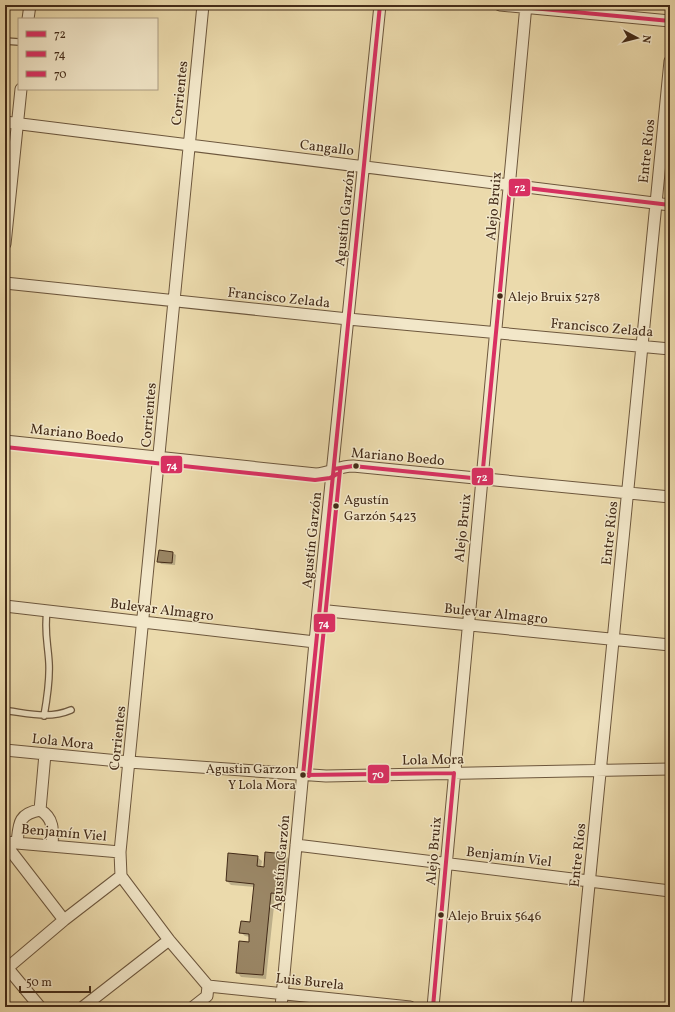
<svg xmlns="http://www.w3.org/2000/svg" width="675" height="1012" viewBox="0 0 675 1012" font-family="Vollkorn,serif">
  <style>
    .shadow { fill: #0003 }
    .building { fill: #9a8665; stroke: #432b18 }
    .lines { fill: none; stroke-linecap: round; stroke-linejoin: round }
    .service-casing { stroke: #6d573d; stroke-width: 8 }
    .minor-casing { stroke: #6d573d; stroke-width: 13 }
    .service { stroke: #f2e7c9; stroke-width: 5.5 }
    .minor { stroke: #f2e7c9; stroke-width: 11 }
    .bus-1-casing { stroke: #f2e7c9; stroke-width: 7 }
    .bus-2-casing { stroke: #f2e7c9; stroke-width: 7 }
    .bus-3-casing { stroke: #f2e7c9; stroke-width: 7 }
    .bus-1 { stroke: #d93062; stroke-width: 4 }
    .bus-2 { stroke: #d93062; stroke-width: 4 }
    .bus-3 { stroke: #d93062; stroke-width: 4 }
    .bus-dot { fill: #432b18; stroke: #f2e7c9; stroke-width: 1.5 }
    .labels { text-anchor: middle; stroke-width: 3; stroke-linejoin: round; paint-order: stroke }
    .bus-label { font-size: 13px; fill: #432b18; stroke: #f2e7c9; text-anchor: start }
    .street-label { font-size: 14px; fill: #432b18; stroke: #f2e7c9 }
    .line-badge { stroke: #f2e7c9; stroke-width: 1.5 }
    .badge-label { font-size: 11px; text-anchor: middle; font-weight: bold; fill: #fff }
  </style>
  <rect width="100%" height="100%" fill="#ebdaac"/>
  <filter id="stains"><feTurbulence type="fractalNoise" baseFrequency=".005" numOctaves="4"/><feColorMatrix values="0 0 0 0 .2 0 0 0 0 .09 0 0 0 0 .02 0 0 0 .5 -.17"/></filter>
  <radialGradient id="worn" r=".72"><stop offset=".6" stop-color="#630" stop-opacity="0"/><stop offset="1" stop-color="#630" stop-opacity=".3"/></radialGradient>
  <path class="shadow" d="M160,551l13,2 3,2 -1,10 -14,-1 -2,-3z
    M266,853l19,2 4,4 -4,39 -10,-1 -9,82 -25,-2 -4,-5 13,-29v-6l-5,-1 -5,-4 11,-9 4,-36 -24,-2 -4,-4 30,-24 5,4 -1,6 4,1z"/>
  <path class="building" d="M159,550l14,2 -1,11 -15,-1z
    M265,852l20,2 -4,40 -10,-1 -8,82 -27,-2 3,-32 10,1v-8l-10,-1 2,-12 9,1 4,-38 -28,-3 2,-28 30,3 -1,10 7,1z"/>
  <g class="lines">
    <defs>
      <path id="service" d="M5,41l14,1
        M9,711c22,3 41,8 62,-1
        M44,716c3,-17 6,-35 5,-53 -1,-19 -5,-32 -2,-52"/>
      <path id="minor" d="M500,5l170,16
        M28,19l2,-14
        M5,122l665,83
        M5,244l16,-155
        M5,283l343,36 322,30
        M5,441l311,33c13,-1 23,-8 37,-8l317,31
        M5,606l310,36
        M318,610l352,35
        M5,750l124,12 197,14 344,-7
        M40,810l5,-56
        M5,842l115,10
        M7,843l3,7 54,70
        M17,843c2,-19 1,-29 23,-33 14,8 13,20 12,36
        M296,845l374,46
        M121,876l-1,-24 83,-847
        M121,876l48,64 39,46 -1,10 -14,11
        M5,965l35,42
        M5,970l59,-50 57,-44
        M208,986l202,21
        M83,1007l86,-67
        M281,1007l37,-397 62,-605
        M433,1007l93,-1002
        M577,1007l93,-946"/>
    </defs>
    <use href="#service" class="service-casing"/>
    <use href="#minor" class="minor-casing"/>
    <use href="#service" class="service"/>
    <use href="#minor" class="minor"/>
    <defs>
      <path id="bus-1" d="M500,5l170,16
        M334,469l19,-3 129,13 28,-293 160,19
        M303,775l77,-770"/>
      <path id="bus-2" d="M5,447l310,33 15,-2 7,-4
        M309,776l31,-306"/>
      <path id="bus-3" d="M303,775l151,-2
        M433,1007l21,-234"/>
    </defs>
    <use href="#bus-1" class="bus-1-casing"/>
    <use href="#bus-2" class="bus-2-casing"/>
    <use href="#bus-3" class="bus-3-casing"/>
    <use href="#bus-1" class="bus-1"/>
    <use href="#bus-2" class="bus-2"/>
    <use href="#bus-3" class="bus-3"/>
  </g>
  <g class="bus-dot">
    <circle cx="500" cy="296" r="3.5"/>
    <circle cx="356" cy="466" r="3.5"/>
    <circle cx="336" cy="506" r="3.5"/>
    <circle cx="303" cy="775" r="3.5"/>
    <circle cx="441" cy="915" r="3.5"/>
  </g>
  <g class="labels">
    <g class="bus-label">
      <text x="508" y="301">Alejo Bruix 5278</text>
      <text x="344" y="504">Agustín<tspan x="344" dy="16">Garzón 5423</tspan></text>
      <text x="296" y="773" text-anchor="end">Agustin Garzon<tspan x="296" dy="16">Y Lola Mora</tspan></text>
      <text x="448" y="920">Alejo Bruix 5646</text>
    </g>
    <g class="street-label">
      <text transform="translate(179 93) rotate(-84)" y="5">Corrientes</text>
      <text transform="translate(327 147) rotate(7)" y="5">Cangallo</text>
      <text transform="translate(646 151) rotate(-84)" y="5">Entre Ríos</text>
      <text transform="translate(493 206) rotate(-85)" y="5">Alejo Bruix</text>
      <text transform="translate(344 218) rotate(-84)" y="5">Agustín Garzón</text>
      <text transform="translate(279 297) rotate(6)" y="5">Francisco Zelada</text>
      <text transform="translate(602 327) rotate(5)" y="5">Francisco Zelada</text>
      <text transform="translate(148 415) rotate(-85)" y="5">Corrientes</text>
      <text transform="translate(77 433) rotate(6)" y="5">Mariano Boedo</text>
      <text transform="translate(398 456) rotate(5)" y="5">Mariano Boedo</text>
      <text transform="translate(462 528) rotate(-84)" y="5">Alejo Bruix</text>
      <text transform="translate(609 533) rotate(-84)" y="5">Entre Ríos</text>
      <text transform="translate(311 540) rotate(-84)" y="5">Agustín Garzón</text>
      <text transform="translate(162 609) rotate(7)" y="5">Bulevar Almagro</text>
      <text transform="translate(496 613) rotate(6)" y="5">Bulevar Almagro</text>
      <text transform="translate(117 738) rotate(-84)" y="5">Corrientes</text>
      <text transform="translate(63 741) rotate(6)" y="5">Lola Mora</text>
      <text transform="translate(433 759) rotate(-1)" y="5">Lola Mora</text>
      <text transform="translate(64 832) rotate(5)" y="5">Benjamín Viel</text>
      <text transform="translate(433 851) rotate(-85)" y="5">Alejo Bruix</text>
      <text transform="translate(577 855) rotate(-84)" y="5">Entre Ríos</text>
      <text transform="translate(509 856) rotate(7)" y="5">Benjamín Viel</text>
      <text transform="translate(280 863) rotate(-85)" y="5">Agustín Garzón</text>
      <text transform="translate(310 981) rotate(6)" y="5">Luis Burela</text>
    </g>
  </g>
  <g class="line-badge">
    <rect x="508" y="178" width="23" height="19" rx="4" fill="#d93062"/>
    <rect x="160" y="455" width="23" height="19" rx="4" fill="#d93062"/>
    <rect x="471" y="467" width="23" height="19" rx="4" fill="#d93062"/>
    <rect x="313" y="613" width="23" height="20" rx="4" fill="#d93062"/>
    <rect x="367" y="764" width="23" height="20" rx="4" fill="#d93062"/>
  </g>
  <g class="badge-label">
    <text x="520" y="191">72</text>
    <text x="172" y="469">74</text>
    <text x="482" y="481">72</text>
    <text x="324" y="627">74</text>
    <text x="378" y="778">70</text>
  </g>
  <rect width="675" height="1012" fill="none" stroke="#ebdaac" stroke-width="20"/>
  <rect x="6" y="6" width="663" height="1000" fill="none" stroke="#432b18" stroke-width="2"/>
  <rect x="10" y="10" width="655" height="992" fill="none" stroke="#432b18"/>
  <rect x="18" y="18" width="140" height="72" fill="#f2e7c9" stroke="#ac9c82"/>
  <rect x="26" y="31" width="20" height="6" fill="#d93062" stroke="#ac9c82"/>
  <text x="54" y="38" font-size="12" fill="#432b18">72</text>
  <rect x="26" y="51" width="20" height="6" fill="#d93062" stroke="#ac9c82"/>
  <text x="54" y="58" font-size="12" fill="#432b18">74</text>
  <rect x="26" y="71" width="20" height="6" fill="#d93062" stroke="#ac9c82"/>
  <text x="54" y="78" font-size="12" fill="#432b18">70</text>
  <g transform="translate(637 38) rotate(97)" stroke="#f2e7c9" stroke-width="3" paint-order="stroke">
  <path d="M0-3L7 15L0 10L-7 15Z" fill="#432b18"/>
  <text y="-6" font-size="11" font-weight="bold" text-anchor="middle" fill="#432b18">N</text>
  </g>
  <path d="M20 986v6h70v-6" fill="none" stroke="#432b18" stroke-width="2"/>
  <text x="26" y="986" font-size="12" fill="#432b18" stroke="#f2e7c9" stroke-width="3" paint-order="stroke">50 m</text>
  <rect width="100%" height="100%" filter="url(#stains)"/>
  <rect width="100%" height="100%" fill="url(#worn)"/>
</svg>
